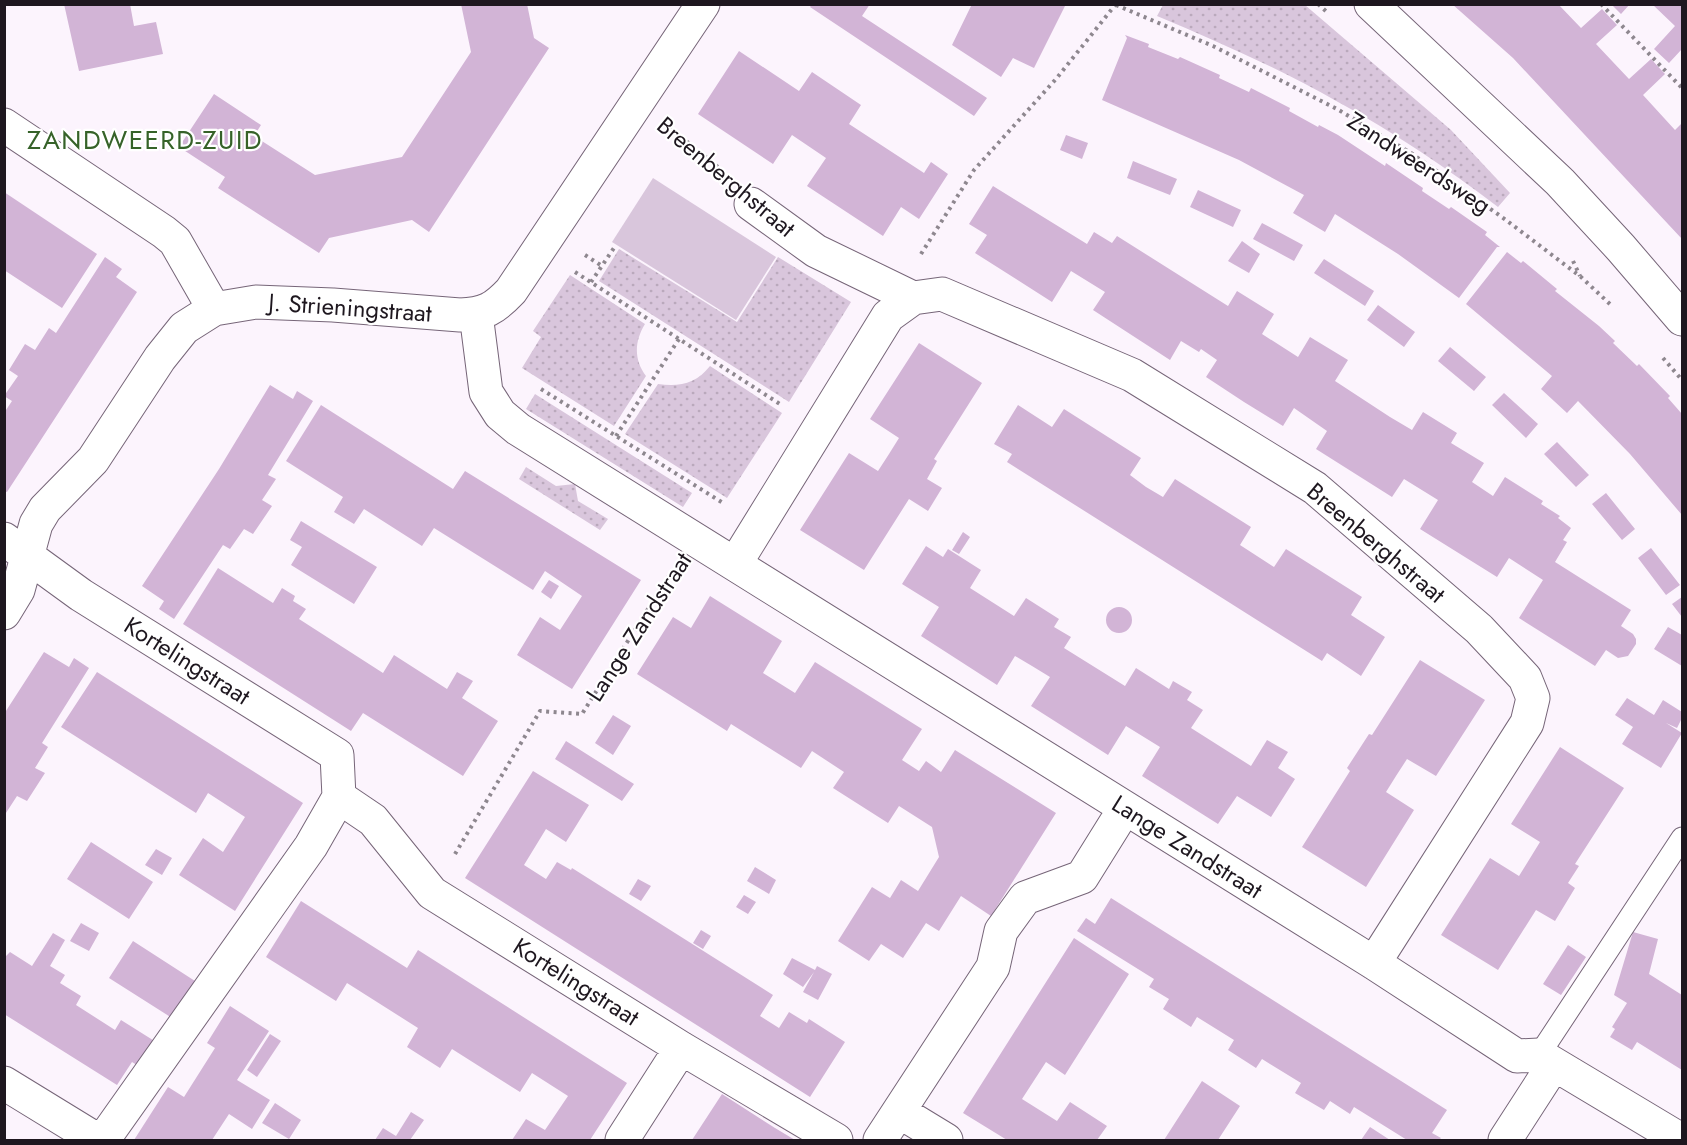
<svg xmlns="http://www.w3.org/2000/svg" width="1687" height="1145" viewBox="0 0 1687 1145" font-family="Jost,sans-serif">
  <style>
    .grass { fill: url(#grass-dots) }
    .green { fill: #d9c6dc }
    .building { fill: #d2b4d6 }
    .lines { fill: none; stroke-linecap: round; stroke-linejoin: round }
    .lane-casing { stroke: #766578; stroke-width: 23 }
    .street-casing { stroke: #766578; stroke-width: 35 }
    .path { stroke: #8e878f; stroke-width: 4; stroke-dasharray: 3 4.5; stroke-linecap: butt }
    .lane { stroke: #fff; stroke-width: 21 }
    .street { stroke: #fff; stroke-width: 33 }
    .labels { text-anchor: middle; stroke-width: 4.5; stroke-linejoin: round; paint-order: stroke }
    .street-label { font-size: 24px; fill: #1e171f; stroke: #fff }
    .neighbourhood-label { font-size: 26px; letter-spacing: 1.5px; fill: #366229; stroke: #fff }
  </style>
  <defs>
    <pattern id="grass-dots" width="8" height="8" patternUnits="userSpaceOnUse" patternTransform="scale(1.5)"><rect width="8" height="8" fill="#d9c6dc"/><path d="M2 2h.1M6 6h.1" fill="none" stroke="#baa9bc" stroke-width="1.8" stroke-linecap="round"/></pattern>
  </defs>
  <rect width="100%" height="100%" fill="#fcf4fd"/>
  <path class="grass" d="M1163,5h142l146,125 59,63 -12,14c-50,-38 -104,-75 -160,-105 -58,-33 -119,-60 -181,-86z
    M619,249l118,73 41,-65 73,45 -62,100 -190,-121z
    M570,275l75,49c-11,18 -11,36 1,52l-32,50 -92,-58 19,-31 -8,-6z
    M710,366l72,47 -55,85 -102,-64 33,-50c21,3 38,0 52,-18z
    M535,394l157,99 -9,14 -157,-98z
    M526,467l30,19 19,-2 3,17 30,18 -8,11 -81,-51z"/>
  <path class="green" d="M653,178l123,79 -40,63 -124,-78z"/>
  <path class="building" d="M64,4h66l4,22 22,-4 7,32 -84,17z
    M461,4h66l7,34 15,10 -120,184 -17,-12 -83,18 -10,15 -101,-65 7,-11 -46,-30 35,-53 47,31 -7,11 61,39 87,-18 69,-105z
    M812,4h58l-8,12 125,82 -13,18 -164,-109z
    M972,4h94l-32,64 -21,-10 -12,19 -49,-32z
    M1452,4h106l23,24 21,-19 15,16 -21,19 33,35 22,-20 14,15 -22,21 32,35 7,-7v116l-169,-181z
    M1611,4h19l-9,10z
    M1652,4h30v45l-13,14 -15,-14 21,-23z
    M1125,35l24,9 -1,3 30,12 2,-2 40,18 -1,3 30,14 2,-4 39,20 -1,3 29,16 1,-2 19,10 47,31 1,-3 37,25 -1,3 27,18 2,-2 36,25 -2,3 15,12h-3l-38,51 -61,-44 -63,-40 -10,18 -32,-19 11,-18 -65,-35 -137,-60 25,-62z
    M739,51l60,40 13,-19 49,33 -12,19 75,49 7,-11 17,12 -29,45 -18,-12 -18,29 -76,-50 19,-28 -34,-23 -19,29 -75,-50z
    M1066,135l22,8 -6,16 -22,-9z
    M1133,161l44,18 -7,16 -43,-17z
    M993,186l94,58 7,-12 18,11 5,-7 111,70 9,-15 37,23 -12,20 36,23 12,-20 38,23 -13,21 55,36 22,13 11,-18 34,21 -6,10 33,20 -12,19 21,14 12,-19 38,24 -2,3 19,12 -2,2 13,10 -8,12 4,2 -12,20 76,48 -10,16 12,8 3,5v5l-8,12 -10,2 -12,-8 -11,16 -76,-48 24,-38 -34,-22 -12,19 -77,-48 18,-29 -34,-21 -12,18 -76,-48 11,-18 -33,-23 -11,18 -39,-24 -38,-25 11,-17 -16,-11 -2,3 -18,-11 -11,19 -77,-50 12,-18 -34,-21 -19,31 -77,-49 12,-18 -18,-11z
    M1198,190l43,20 -8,17 -43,-20z
    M4,192l93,62 -35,54 -58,-38z
    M1262,223l41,22 -9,16 -41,-22z
    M1242,241l18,13 -11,19 -21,-12z
    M1507,252l14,11 2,-2 34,28 -2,2 44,35 16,15 -2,2 24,23 2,-2 31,32 -2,2 14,16v101l-52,-61 -52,-53 -11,12 -26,-24 11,-13 -86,-72z
    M105,257l17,12 -6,8 21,15 -130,200 -3,-1v-78l8,-12 -8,-5 14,-20 -9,-6 16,-26 10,6 14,-22 7,5z
    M1324,259l50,32 -9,15 -51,-33z
    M1378,305l37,27 -11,15 -37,-27z
    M919,343l63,40 -48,76 3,2 -10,18 15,9 -14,23 -19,-12 -45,71 -64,-40 49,-77 29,18 11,-17 10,-16 -29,-19z
    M1450,347l36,30 -12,14 -36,-30z
    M270,385l23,14 4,-8 16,10 -45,74 8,4 -14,21 10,6 -19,28 -9,-5 -14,20 -7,-4 -49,74 -15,-10 5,-8 -22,-15 77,-117z
    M1504,393l34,31 -12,14 -34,-33z
    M321,405l132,84 12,-18 176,109 -69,109 -55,-34 23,-38 20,13 22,-34 -37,-25 -12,19 -99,-62 -12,18 -58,-37 -10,15 -20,-12 9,-15 -57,-36z
    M1018,405l34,22 12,-18 77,49 -11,17 16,12 17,10 12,-18 76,48 -11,18 34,22 12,-18 76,48 -11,18 34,22 -24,39 -34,-23 -5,8 -315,-199 5,-8 -18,-10z
    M1557,442l32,33 -13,12 -32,-33z
    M1606,493l29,36 -13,11 -30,-36z
    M301,521l76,46 -23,37 -63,-39 11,-18 -12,-7z
    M963,532l7,5 -11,17 -7,-4z
    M926,546l17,11 5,-8 33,21 -11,18 44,28 12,-18 33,21 -5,8 17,10 -7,11 61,38 11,-18 33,21 4,-8 19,11 -5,8 16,10 -12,18 60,38 16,-26 21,12 -10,16 17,11 -24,38 -34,-21 -19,28 -76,-48 18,-29 -34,-21 -18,29 -77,-49 19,-29 -18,-11 -17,-10 -18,29 -76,-49 18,-29 -37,-23z
    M1651,548l29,37 -14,10 -28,-37z
    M218,568l55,35 9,-15 13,8 -2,5 13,8 -7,10 84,54 11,-18 53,34 10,-17 16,9 -11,17 36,23 -35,55 -100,-63 -12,18 -168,-107z
    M549,580l10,6 -8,13 -10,-7z
    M710,596l72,45 -19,32 32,20 20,-31 107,67 -20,31 17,11 7,-10 15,11 14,-22 101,63 -65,103 -30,-20 -22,35 -13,-8 -23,35 -22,-14 -12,17 -31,-20 34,-54 18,11 11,-18 17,11 21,-34 -7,-30 -33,-21 -11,17 -55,-35 11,-16 -32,-21 -11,17 -70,-44 -4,7 -90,-57 36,-57 18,11z
    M1682,597v20l-10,-13z
    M1106 620a13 13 0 1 1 26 0a13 13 0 1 1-26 0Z
    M1668,627l14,8v31l-28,-17z
    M44,652l25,15 5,-9 15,10 -47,75 6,4 -13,21 10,5 -18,28 -10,-5 -13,20v-102z
    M1420,660l65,40 -49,76 -29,-17 -11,17 -10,16 28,18 -48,77 -64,-40 48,-76 -3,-3 22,-34 3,1z
    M97,672l206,131 -68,108 -56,-36 24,-37 20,14 22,-35 -37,-24 -12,20 -135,-86z
    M1627,698l27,17 9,-15 19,12v6l-5,10 -11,-5 16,10 -21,35 -39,-24 11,-17 -18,-12z
    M613,715l18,11 -18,29 -18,-12z
    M566,741l68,43 -12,17 -67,-42z
    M1560,747l64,41 -49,76 4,2 -11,17 7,5 -20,33 -19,-11 -38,60 -57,-35 49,-77 29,18 21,-34 -29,-18z
    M533,771l56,34 -23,37 -20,-13 -22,36 22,14 11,-17 14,8 1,-2 201,127 -13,21 19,12 10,-16 18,11 2,-4 36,23 -35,55 -345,-219z
    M91,842l62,40 -24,37 -62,-40z
    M156,849l16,9 -10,17 -17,-10z
    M755,867l21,13 -7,14 -22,-13z
    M638,879l13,7 -10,15 -12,-7z
    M744,895l12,7 -8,12 -12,-7z
    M1111,898l336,212 -15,23 9,5 -2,2h-32l-53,-33 -4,7 -20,-13 -6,9 -29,-17 6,-10 -39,-24 -6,9 -28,-18 6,-10 -37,-23 -6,10 -28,-18 6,-10 -20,-12 5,-8 -77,-48 9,-13 9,6z
    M301,901l106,67 11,-18 209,133 -37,57h-78l14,-21 19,11 23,-34 -36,-23 -12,19 -68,-43 -12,19 -33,-21 11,-19 -71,-45 -11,18 -70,-44z
    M81,923l18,10 -10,18 -19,-10z
    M701,930l10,6 -8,13 -10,-6z
    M1633,932l25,7 -9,35 33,21v75l-45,-28 -5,8 -22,-13 5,-8 -3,-2 15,-24 -13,-8z
    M53,933l12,7 -15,26 15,9 -5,8 21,13 -5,9 39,25 6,-10 35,22 -16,25 -8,-5 -15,23 -113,-71v-56l6,-6 22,14z
    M1074,938l55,36 -64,101 -19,-13 -24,37 35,22 13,-19 37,24 -10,14h-90l-44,-27z
    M133,941l62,40 -23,37 -63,-40z
    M1568,945l18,12 -25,38 -18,-11z
    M792,958l23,12 2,-4 15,8 -14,26 -15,-8 11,-20 -11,15 -20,-13z
    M230,1006l39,25 -32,49 33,20 -18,29 -23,-15 -17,26h-78l34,-53 16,10 31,-49 -8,-5z
    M270,1034l11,7 -24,36 -10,-7z
    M1202,1081l38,25 -22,34h-54z
    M722,1094l53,34 20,12h-103z
    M275,1103l26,17 -12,19 -27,-16z
    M411,1112l13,8 -14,20h-35l8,-12 13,8z
    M1370,1127l20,13h-29z"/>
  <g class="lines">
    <defs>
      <path id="lane" d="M1539,1055l143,-217"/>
      <path id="street" d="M1371,4l189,178 61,66 61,71
        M4,125l160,107 11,9 39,68
        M751,204l65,47 97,47
        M476,314l10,78 14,22 18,15 856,534 143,93 22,-1 142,85
        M4,539l77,56 256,160 2,42 -28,49 -208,294
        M735,564l153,-248 25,-18 29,-4 190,81 183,113 164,141 46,49 8,20 -6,25 -153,240
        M4,613l14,-23 18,-66 9,-15 48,-49 67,-102 24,-30 30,-19 42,-7 77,3 127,10c25,-1 34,-6 51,-24l192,-287
        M339,797l34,23 59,73 249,155 155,92
        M4,1083l93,57
        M900,1112l46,28
        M622,1140l59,-92
        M880,1140l113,-173 8,-36 24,-33 57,-21 43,-69
        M1505,1140l49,-76"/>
    </defs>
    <use href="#lane" class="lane-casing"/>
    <use href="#street" class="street-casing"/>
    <path class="path" d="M1318,4l11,10
      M1601,4l81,84
      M1116,5l97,41 124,63 74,44 95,67 75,57 31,29
      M669,127l55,45
      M921,254l53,-84 82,-91 60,-75
      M585,255l17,11
      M1573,261l7,15
      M575,272l208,134
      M591,282l25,-37
      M1663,358l19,22
      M541,389l182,114
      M616,436l63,-97
      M455,854l85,-143 42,3 88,-140"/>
    <use href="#lane" class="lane"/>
    <use href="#street" class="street"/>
  </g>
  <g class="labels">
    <g class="street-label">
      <text transform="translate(1419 163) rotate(33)" y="8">Zandweerdsweg</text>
      <text transform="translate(726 177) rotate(40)" y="8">Breenberghstraat</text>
      <text transform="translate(350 308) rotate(4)" y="8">J. Strieningstraat</text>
      <text transform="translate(1376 543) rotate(40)" y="8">Breenberghstraat</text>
      <text transform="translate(639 627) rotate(-57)" y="8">Lange Zandstraat</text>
      <text transform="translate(187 661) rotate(32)" y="8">Kortelingstraat</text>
      <text transform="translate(1187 847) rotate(32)" y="8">Lange Zandstraat</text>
      <text transform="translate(576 982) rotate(32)" y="8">Kortelingstraat</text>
    </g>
    <g class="neighbourhood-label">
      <text x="145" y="149">ZANDWEERD-ZUID</text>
    </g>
  </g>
  <rect width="1687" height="1145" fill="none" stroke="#1e171f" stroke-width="12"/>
</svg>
